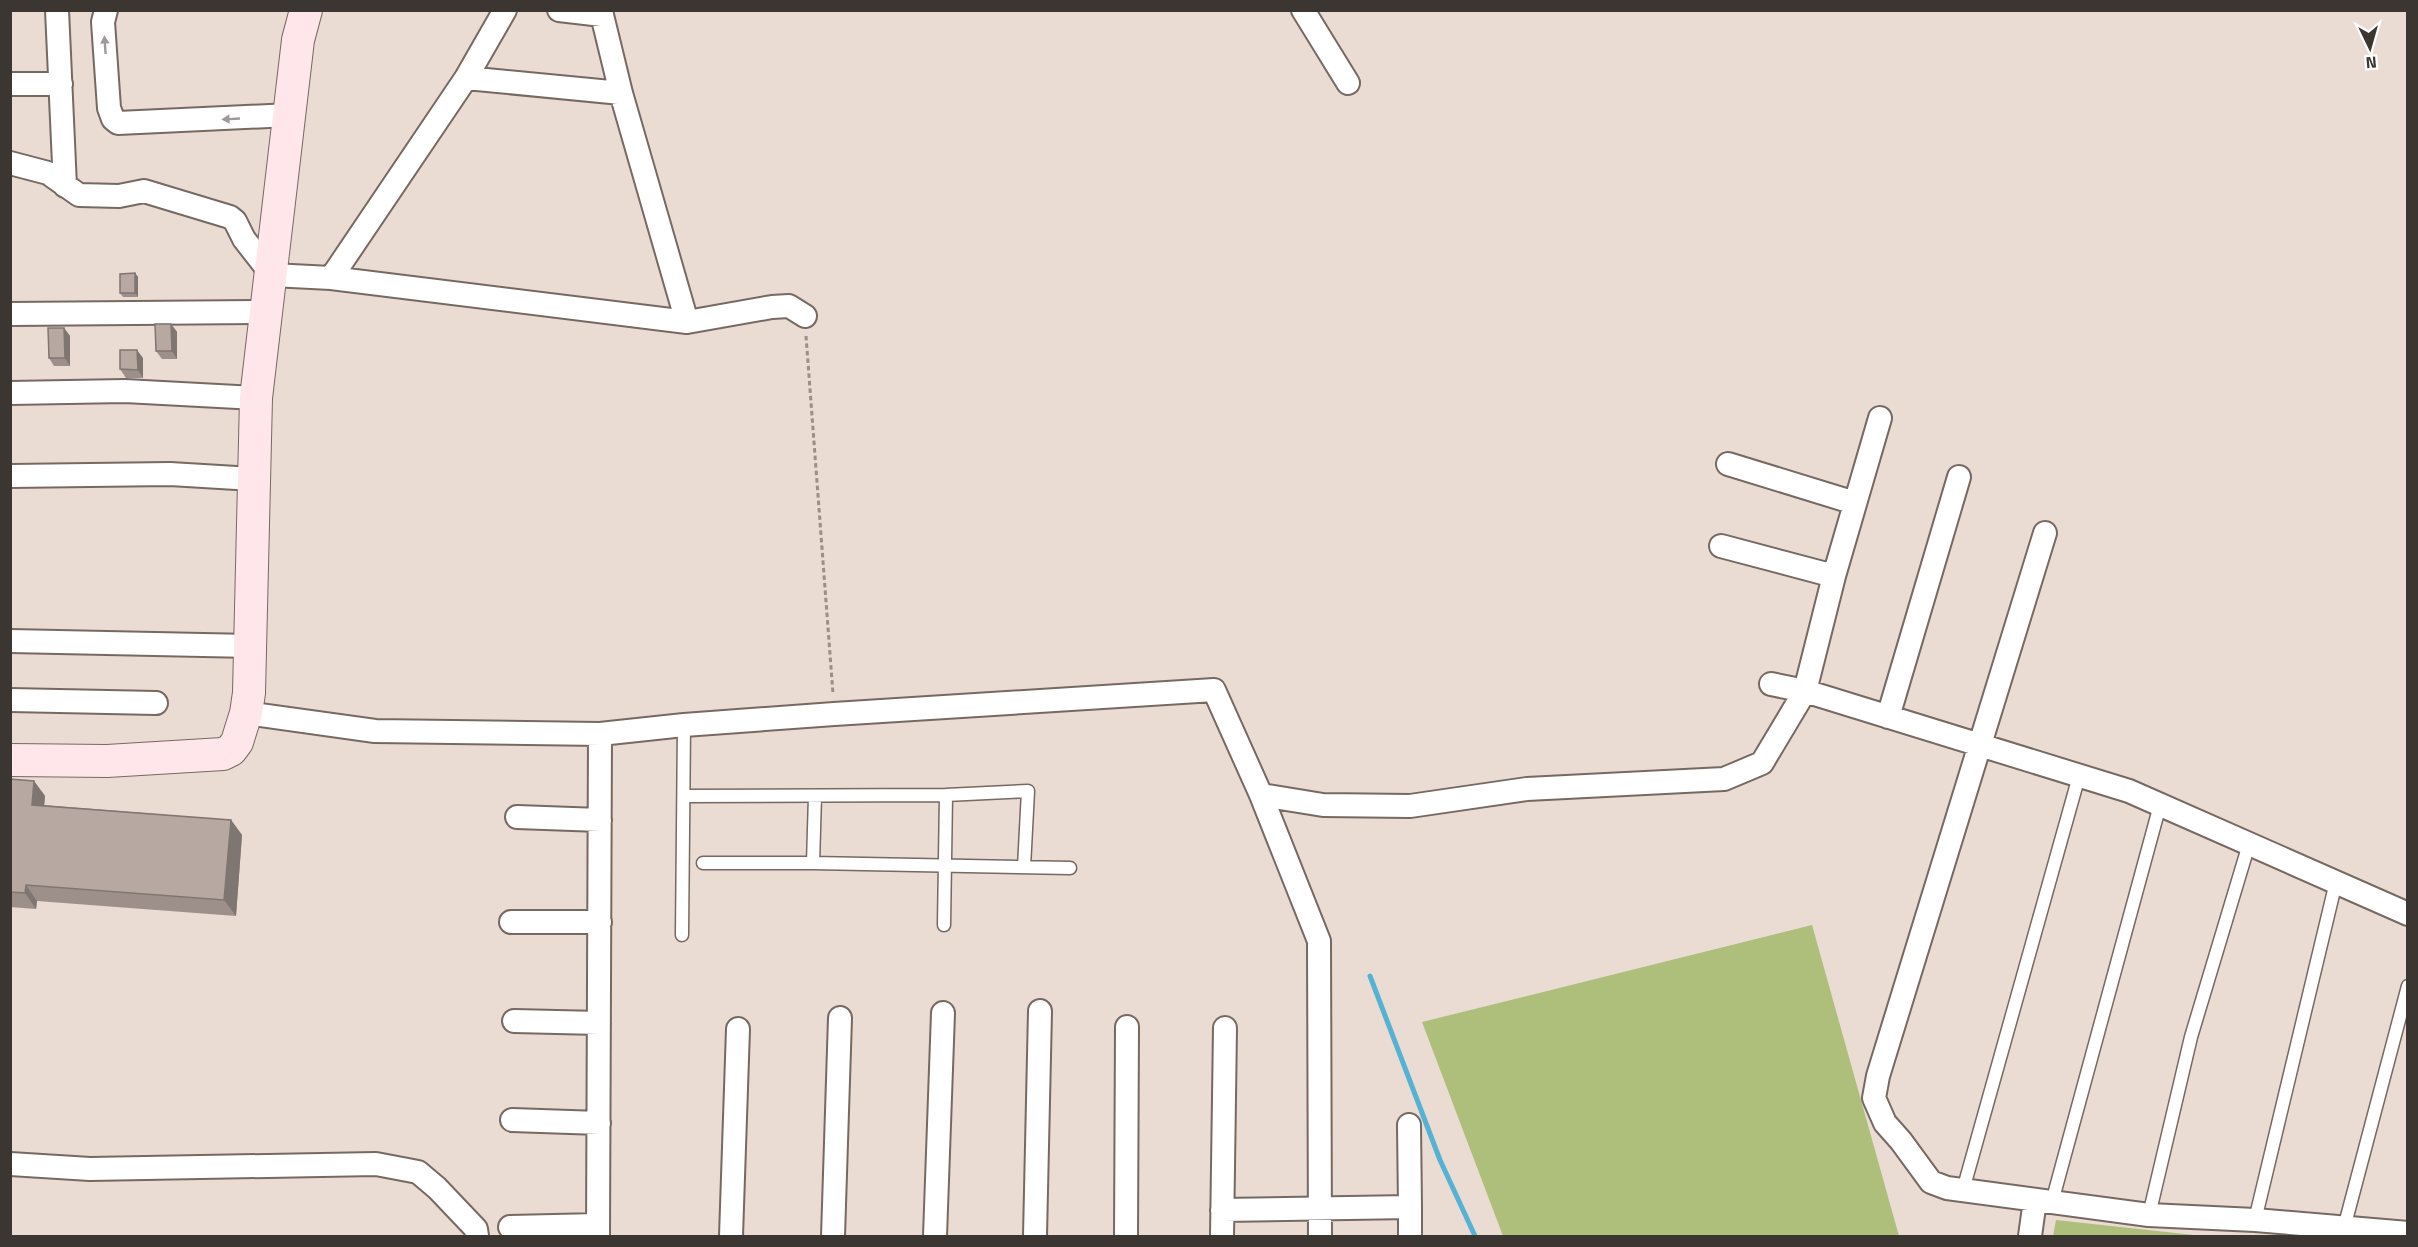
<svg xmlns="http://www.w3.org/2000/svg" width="2418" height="1247" viewBox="0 0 2418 1247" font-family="'Titillium Web',sans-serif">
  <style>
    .green { fill: #aebf7b }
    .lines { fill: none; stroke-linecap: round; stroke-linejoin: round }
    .stream { stroke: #54b3d4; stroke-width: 5 }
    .lane-casing { stroke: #766962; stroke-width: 15 }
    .street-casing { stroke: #766962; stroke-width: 26 }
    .secondary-casing { stroke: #766962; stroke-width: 34 }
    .path { stroke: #998e88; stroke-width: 3; stroke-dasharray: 4.5 3; stroke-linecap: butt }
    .lane { stroke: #fff; stroke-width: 12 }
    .street { stroke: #fff; stroke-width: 22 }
    .secondary { stroke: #fee6eb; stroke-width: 32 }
    .wall { fill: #9d908a }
    .shaded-wall { fill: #807671 }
    .building { fill: #b7a8a1; stroke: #807671; stroke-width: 1.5 }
    .oneway { fill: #9e9a99 }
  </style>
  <rect width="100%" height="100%" fill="#eadbd3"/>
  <path class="green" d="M1812,925l87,311h-396l-81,-214z
    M2056,1220l147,16h-150z"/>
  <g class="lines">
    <path class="stream" d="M1370,976l70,184 35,76"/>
    <defs>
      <path id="lane" d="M946,795l82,-4 -4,76
        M684,796l262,-1 -2,130
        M703,863h110l257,5
        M813,863l2,-67
        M682,935l2,-210
        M1963,1190l116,-414
        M2052,1202l108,-397
        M2149,1215l42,-178 58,-193
        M2255,1220l81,-338
        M2344,1228l64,-242"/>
      <path id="street" d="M57,10l8,176
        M106,10l-3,12 6,86 4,11 5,4 172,-8
        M559,10l43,5 19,78
        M1303,10l45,73
        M466,78l39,-68
        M10,84h51
        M10,163l38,10 31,22 40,1 25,-5 86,26 5,4 9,18 28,36 59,3 356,44 85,-15 17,-1 16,10
        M331,278l135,-200 155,15 66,229
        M10,314l257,-2
        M10,393l115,-2 131,7
        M1728,464l127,39
        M10,476l160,-2 83,5
        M2045,533l-167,543 -4,22 11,25 16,18 30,41 16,6 202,27 106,5 153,13
        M1721,546l113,30
        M10,641l241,5
        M1771,684l34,7 29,-115 46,-158
        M10,700l146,3
        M246,713l129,18 225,3 84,-9 150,-11 380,-24 47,105 58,146 1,295
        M1888,717l71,-240
        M1261,795l62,10 87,1 117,-17 197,-10 38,-16 43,-72 324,100 279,123
        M517,817l83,3
        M511,922h89
        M514,1021l85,2
        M512,1120l87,3
        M1409,1125l1,82
        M10,1164l80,5 286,-5 42,8 19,16 39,41 1,7
        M1222,1210l188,-3v29
        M510,1227l88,-2
        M598,1236l2,-502
        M731,1236l7,-207
        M833,1236l7,-218
        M935,1236l8,-223
        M1035,1236l5,-225
        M1126,1236l1,-209
        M1222,1236l3,-208
        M2030,1236l5,-36"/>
      <path id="secondary" d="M10,760l97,1 116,-7 8,-4 6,-8 9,-29 3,-20 7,-295 42,-358 8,-30"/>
    </defs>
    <use href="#lane" class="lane-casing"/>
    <use href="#street" class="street-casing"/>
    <use href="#secondary" class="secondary-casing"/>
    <path class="path" d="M806,336l27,358"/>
    <use href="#lane" class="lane"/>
    <use href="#street" class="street"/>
    <use href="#secondary" class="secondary"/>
  </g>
  <path class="wall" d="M135,273l3,4v20h-15l-3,-4z
    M171,324l6,8v27h-15l-6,-8z
    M64,328l6,8v30h-16l-5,-8z
    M143,358v20h-17l-6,-9z
    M10,779l24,2 11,15 -1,9 187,15 11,15 -6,81 -199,-15 -1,8 -26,-2z"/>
  <path class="shaded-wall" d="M135,273l3,4v20l-3,-4z
    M171,324l6,8v27l-5,-8z
    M64,328l6,8v30l-5,-8z
    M137,350l6,8v20l-5,-8z
    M34,781l11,15 -2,24 -11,-15z
    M231,820l11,15 -6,81 -12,-16z
    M26,885l11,16 -1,8 -11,-16z"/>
  <path class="building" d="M135,273v20h-15v-19z
    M155,324h16l1,27h-16z
    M48,328h16l1,30h-16z
    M120,350h17l1,20 -18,-1z
    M10,779l24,2 -2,24 199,15 -7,80 -198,-15 -1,8 -15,-1z"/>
  <defs><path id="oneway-solid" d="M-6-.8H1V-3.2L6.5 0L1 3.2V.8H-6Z" transform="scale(1.5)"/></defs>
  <g class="oneway">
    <use href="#oneway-solid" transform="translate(105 45) rotate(-94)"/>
    <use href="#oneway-solid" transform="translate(231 119) rotate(177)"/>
  </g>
  <rect width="2418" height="1247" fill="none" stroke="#3c3633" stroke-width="24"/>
  <g transform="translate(2370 48) rotate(175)" stroke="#ffffff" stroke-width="4.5" paint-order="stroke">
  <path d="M0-4.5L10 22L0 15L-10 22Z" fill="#3c3633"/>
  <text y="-9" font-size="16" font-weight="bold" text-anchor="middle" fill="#3c3633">N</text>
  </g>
</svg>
